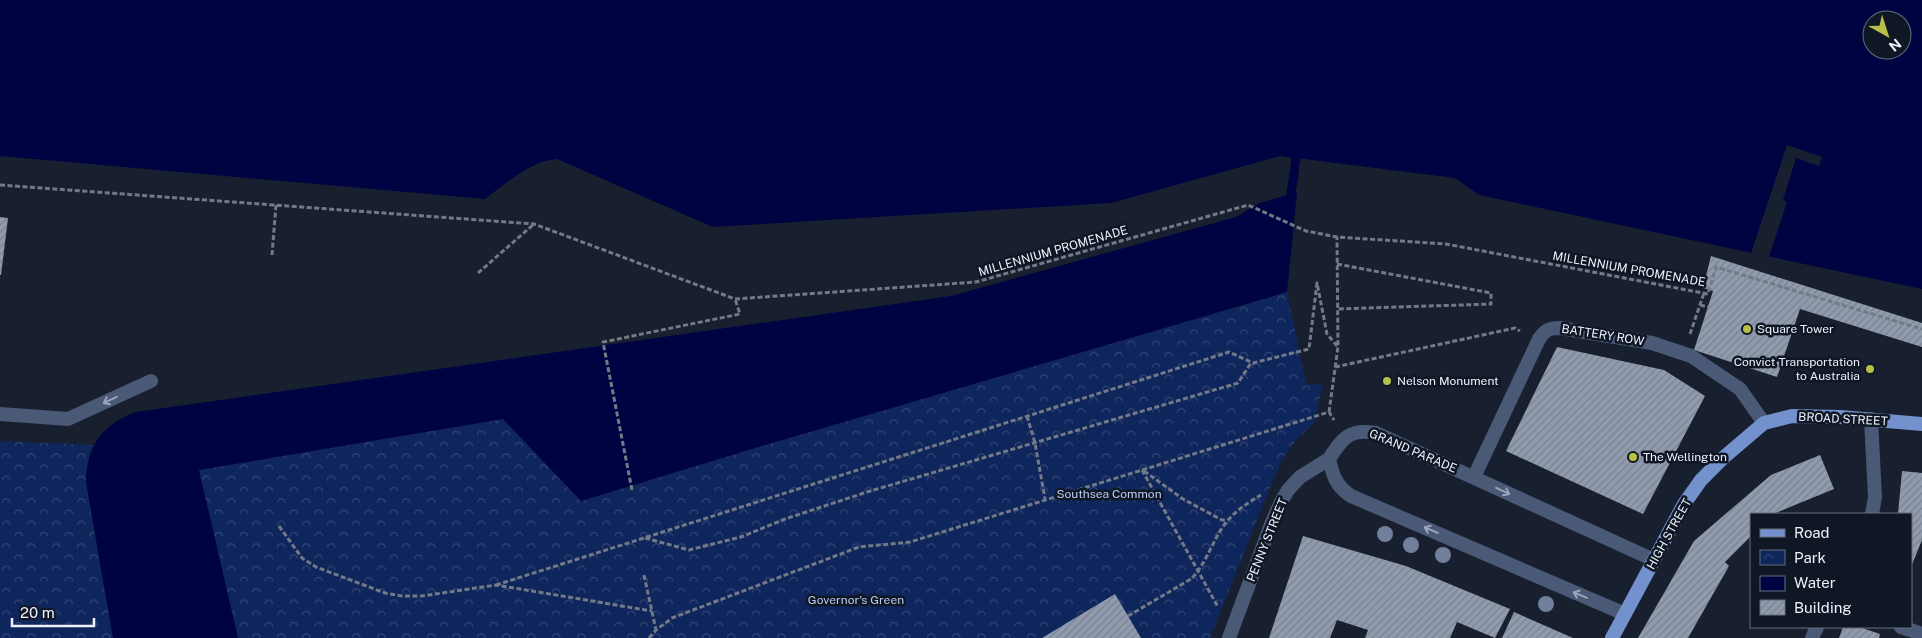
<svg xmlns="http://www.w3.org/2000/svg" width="1922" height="638" viewBox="0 0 1922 638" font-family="'Public Sans',sans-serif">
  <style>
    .park { fill: url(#park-crowns) }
    .water { fill: #000341; fill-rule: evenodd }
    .pier { fill: #18202f }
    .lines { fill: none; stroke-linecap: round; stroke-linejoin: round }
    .stream { stroke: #000341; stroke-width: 9 }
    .building { fill: url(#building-hatch) }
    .path { stroke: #737a87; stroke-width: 3; stroke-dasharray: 5 2.5; stroke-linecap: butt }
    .service { stroke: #4a5976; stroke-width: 14 }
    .minor { stroke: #4a5976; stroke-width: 14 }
    .primary { stroke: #7391cd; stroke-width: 14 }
    .tree { fill: #717f9b }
    .oneway { stroke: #9ba5b9 }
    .poi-dot { fill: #b7c147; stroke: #0f1725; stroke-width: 2 }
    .labels { text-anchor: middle; stroke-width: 5; stroke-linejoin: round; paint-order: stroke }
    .street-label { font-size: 12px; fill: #ecf1fc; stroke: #0f1725 }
    .poi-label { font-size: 12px; fill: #ecf1fc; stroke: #0f1725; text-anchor: start }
    .park-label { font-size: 12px; fill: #bacdf3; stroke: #0f1725 }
  </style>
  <defs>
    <pattern id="park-crowns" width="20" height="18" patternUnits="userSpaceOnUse" patternTransform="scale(1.25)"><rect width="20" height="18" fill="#0f265c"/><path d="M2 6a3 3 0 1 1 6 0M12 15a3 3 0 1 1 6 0" fill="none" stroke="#324674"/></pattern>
    <pattern id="building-hatch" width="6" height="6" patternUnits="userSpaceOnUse" patternTransform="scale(1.25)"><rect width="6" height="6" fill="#919bae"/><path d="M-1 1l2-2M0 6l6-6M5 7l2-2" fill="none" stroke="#7b8291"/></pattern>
  </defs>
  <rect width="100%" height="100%" fill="#18202f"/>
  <path class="park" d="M1287,292l19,92 17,1 -9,38 -16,15 -13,17 -12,25 -63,158h-972l-40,-168 305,-51 78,82 174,-53z
    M0,441l93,4 -4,11 -3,26 27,156h-113z"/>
  <path class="water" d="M0,0h1922v289l-443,-94 -24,-17 -175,-22 -169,47 -398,24 -156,-68c-27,2 -50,24 -72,40l-485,-43zM1872,20h30v30h-30z
    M1297,192l-10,100 -532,156 -174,53 -78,-82 -304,51 39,168h-125l-27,-156c1,-36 15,-57 50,-70l815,-116 285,-79 24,-14z"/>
  <path class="pier" d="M1787,145l35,12 -3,9 -23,-8 -13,42 4,2 -18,55 21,7 -40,-8z"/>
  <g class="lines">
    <path class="stream" d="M1291,194l5,-36"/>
  </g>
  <path class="building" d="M0,217l8,1 -7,57h-1z
    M1711,256l211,67v24l-122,-38 -23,68 -83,-27 19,-59 -10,-3z
    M1557,347l107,23 41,26 -62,118 -137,-63z
    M1820,455l14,34 -61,25h-22v22l-26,26 4,4 -41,72h-50l56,-97 77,-66z
    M1902,471l20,2v67l-11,27v-53h-13z
    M1303,536l103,30 104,43 -15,29 -38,-16 -7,16h-85l3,-8 -31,-10 -7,18h-61z
    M1115,594l26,44h-99z
    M1514,612l59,26h-71z
    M1843,627h16l21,7 -1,4h-40z"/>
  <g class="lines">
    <path class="path" d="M0,185l534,39 201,75 241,-17 272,-77 58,26 31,6 109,7 262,50 8,-27 206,62
      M272,255l4,-50
      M1337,264l154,29v11l-153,5
      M478,273l56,-49
      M1700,305l8,2
      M1690,334l14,-41
      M1335,367l180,-39 5,3
      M1329,412l9,-65 -1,-110
      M1027,416l8,27 10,56
      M1142,470l76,137
      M1144,471l39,28 39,21h5
      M632,490l-29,-148 137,-28 -5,-15
      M279,526l23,32 14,9 69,26 17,3h20l74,-11 156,26
      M645,538l44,12 52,-13 44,-18 82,-27 371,-109 13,-20
      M644,575l12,55
      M496,585l733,-233 24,11 56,-14 8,-66 10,51 11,13
      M1128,616l63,-37c17,-17 23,-44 38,-60 9,-10 20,-17 32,-24
      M649,638l7,-8 16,-12 187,-71 51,-5 419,-130 5,8"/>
    <path class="service" d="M0,414l68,5 83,-38"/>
    <path class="minor" d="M1871,419l4,78 -3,17
      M1474,477l65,-138c6,-9 10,-11 21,-11l92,15 39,13 49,33 24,34
      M1625,614l-274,-118c-15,-10 -18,-20 -22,-37 13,-20 20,-31 47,-26l278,127
      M1901,627l21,7
      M1229,638l43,-116 9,-20 7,-12 12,-13 29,-18
      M1812,638l5,-11"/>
    <path class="primary" d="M1612,638l72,-134 17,-24 22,-22 41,-35 28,-7 48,1 82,7"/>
  </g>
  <g class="tree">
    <circle cx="1385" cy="534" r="8"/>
    <circle cx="1411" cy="545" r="8"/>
    <circle cx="1443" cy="555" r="8"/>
    <circle cx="1546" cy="604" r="8"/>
  </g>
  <defs><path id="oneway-shaft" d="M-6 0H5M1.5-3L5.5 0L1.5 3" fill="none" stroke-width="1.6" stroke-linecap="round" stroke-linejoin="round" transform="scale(1.25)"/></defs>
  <g class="oneway">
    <use href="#oneway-shaft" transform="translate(110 400) rotate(155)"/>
    <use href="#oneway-shaft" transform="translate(1503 491) rotate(25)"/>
    <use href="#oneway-shaft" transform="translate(1431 530) rotate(-157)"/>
    <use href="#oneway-shaft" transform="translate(1580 595) rotate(-157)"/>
  </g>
  <g class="poi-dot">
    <circle cx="1747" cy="329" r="5"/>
    <circle cx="1870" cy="369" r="5"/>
    <circle cx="1387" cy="381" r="5"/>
    <circle cx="1633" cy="457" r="5"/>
  </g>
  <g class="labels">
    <g class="street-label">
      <text transform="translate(1053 251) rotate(-16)" y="4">MILLENNIUM PROMENADE</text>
      <text transform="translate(1629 269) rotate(10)" y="4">MILLENNIUM PROMENADE</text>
      <text transform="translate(1603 335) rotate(9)" y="4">BATTERY ROW</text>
      <text transform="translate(1843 419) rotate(3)" y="4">BROAD STREET</text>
      <text transform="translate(1413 451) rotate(23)" y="4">GRAND PARADE</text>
      <text transform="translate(1669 534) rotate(-61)" y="4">HIGH STREET</text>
      <text transform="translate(1267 540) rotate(-68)" y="4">PENNY STREET</text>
    </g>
    <g class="poi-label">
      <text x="1757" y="333">Square Tower</text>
      <text x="1860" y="366" text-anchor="end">Convict Transportation<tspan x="1860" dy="14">to Australia</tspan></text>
      <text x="1397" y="385">Nelson Monument</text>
      <text x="1643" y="461">The Wellington</text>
    </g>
    <g class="park-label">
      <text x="1109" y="498">Southsea Common</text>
      <text x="856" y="604">Governor's Green</text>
    </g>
  </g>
  <rect x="1750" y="513" width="162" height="115" fill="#0f1725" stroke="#676e7b"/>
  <rect x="1760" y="529" width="25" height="8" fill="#7391cd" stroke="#676e7b"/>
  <text x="1794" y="538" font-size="15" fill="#ecf1fc">Road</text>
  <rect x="1760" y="550" width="25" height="15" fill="url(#park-crowns)" stroke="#676e7b"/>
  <text x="1794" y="563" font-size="15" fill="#ecf1fc">Park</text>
  <rect x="1760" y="576" width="25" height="15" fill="#000341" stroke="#676e7b"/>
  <text x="1794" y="588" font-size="15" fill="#ecf1fc">Water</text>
  <rect x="1760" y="600" width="25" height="15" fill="url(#building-hatch)" stroke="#676e7b"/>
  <text x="1794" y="613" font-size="15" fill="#ecf1fc">Building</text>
  <g transform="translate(1887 35) rotate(141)"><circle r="24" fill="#0f1725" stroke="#676e7b"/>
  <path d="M0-4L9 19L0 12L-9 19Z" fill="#b7c147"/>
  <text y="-8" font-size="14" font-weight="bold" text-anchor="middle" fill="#ecf1fc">N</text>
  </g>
  <path d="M12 618v8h82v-8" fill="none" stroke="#ecf1fc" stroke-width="2.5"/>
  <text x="20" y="618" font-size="15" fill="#ecf1fc" stroke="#0f1725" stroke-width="4" paint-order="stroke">20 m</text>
</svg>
